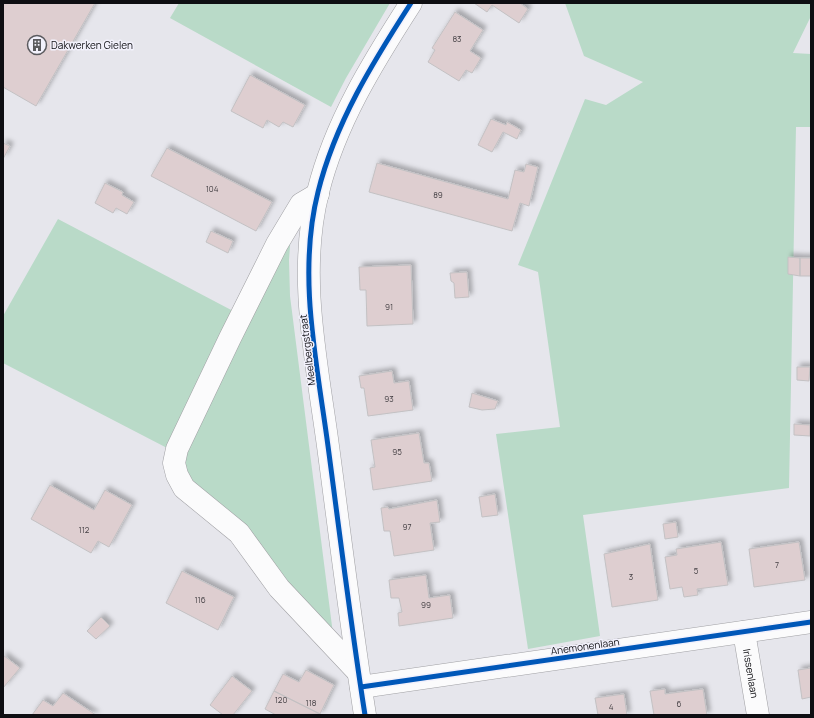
<svg xmlns="http://www.w3.org/2000/svg" width="814" height="718" viewBox="0 0 814 718" font-family="Manrope,sans-serif">
  <style>
    .green { fill: #b9dac8 }
    .building { fill: #deced0; stroke: #c3c1c3; filter: url(#shadow) }
    .lines { fill: none; stroke-linecap: round; stroke-linejoin: round }
    .minor-casing { stroke: #a0a0a4; stroke-width: 23 }
    .minor { stroke: #fbfbfc; stroke-width: 22 }
    .cycleway-casing { stroke: #f2f1fc; stroke-width: 8 }
    .cycleway { stroke: #0057b8; stroke-width: 5 }
    .labels { text-anchor: middle; stroke-width: 3; stroke-linejoin: round; paint-order: stroke }
    .number-label { font-size: 8px; fill: #423e42 }
    .poi-label { font-size: 10px; fill: #0e0e12; stroke: #f2f1fc; text-anchor: start }
    .street-label { font-size: 10px; fill: #0e0e12; stroke: #f2f1fc }
  </style>
  <defs>
    <filter id="shadow"><feDropShadow dx="3.5" dy="-3.5" stdDeviation="2" flood-color="#0004"/></filter>
  </defs>
  <rect width="100%" height="100%" fill="#e6e6ec"/>
  <path class="green" d="M179,3h211l-44,75 -15,29 -161,-89z
    M565,3h246v13l-18,37 18,1v73h-15l-7,361 -206,27 17,121 -72,13 -32,-215 64,-7 -22,-155 -20,-7 67,-166 21,6 37,-23 -59,-26z
    M58,219l177,93 -66,137 -166,-86v-47z
    M291,232l-2,28 1,36 43,338 -142,-148 -10,-27z"/>
  <path class="building" d="M3,3h92l-59,103 -33,-19z
    M474,3h46l8,6 -9,14 -27,-18 -5,7z
    M455,12l28,18 -13,21 11,7 -9,15 -6,-3 -7,11 -31,-19 7,-12 -3,-2z
    M250,75l55,30 -12,22 -10,-5 -4,5 -12,-7 -4,8 -32,-17z
    M491,119l15,6 1,-3 14,8 -4,9 -14,-7 -11,20 -14,-7z
    M3,143l7,3 -7,13z
    M167,148l105,54 -16,29 -105,-55z
    M377,163l131,36 7,-29 9,2 2,-8 12,3 -9,39 -9,-3 -8,28 -143,-39z
    M105,183l18,9 -1,3 12,7 -7,12 -11,-6 -3,5 -18,-10z
    M211,231l22,10 -5,12 -22,-11z
    M788,257l12,1v18l-12,-2z
    M800,258h11v18h-11z
    M411,265l2,59 -46,2 -1,-36h-6l-1,-23z
    M467,272l2,25 -14,1 -1,-15 -3,-2 -1,-8z
    M797,367h13l-1,14 -12,-1z
    M392,371l2,12 15,-2 4,29 -45,6 -4,-28h-3l-2,-12z
    M472,393l26,8 -3,8 -13,1 -13,-3z
    M794,424l16,1v11l-16,-1z
    M419,433l5,30h5l3,18 -59,9 -3,-22 5,-1 -4,-27z
    M50,485l44,25 11,-20 27,15 -23,42 -11,-6 -7,12 -60,-34z
    M495,494l3,21 -16,2 -3,-20z
    M437,500l3,22 -10,1 4,27 -40,6 -4,-25h-6l-3,-23 7,-1 1,2z
    M676,522l2,15 -13,2 -2,-15z
    M721,542l7,43 -31,4 1,6 -14,2 -2,-10 -12,2 -5,-32 12,-2 -1,-6z
    M799,542l6,38 -51,7 -5,-38z
    M650,544l8,56 -46,7 -8,-53z
    M182,571l52,26 -16,33 -52,-27z
    M426,575l3,23 21,-3 3,23 -54,8 -1,-13 4,-1 -3,-14h-8l-2,-18z
    M101,617l9,9 -14,13 -9,-8z
    M3,655l17,13 -17,20z
    M811,668v29l-9,2 -4,-29z
    M306,670l28,15 -14,29 -46,-23 9,-17 16,8z
    M232,676l20,15 -19,24h-10l-13,-10z
    M665,689v5l38,-5 4,26h-53l-4,-24z
    M274,691l46,23 -44,1 -11,-6z
    M63,693l33,22h-64l11,-15 10,6z
    M624,694l3,21h-29l-3,-17z"/>
  <g class="lines">
    <defs>
      <g id="minor">
        <path d="M318,194l-17,10 -24,40 -47,94 -53,111 -3,14 3,12 7,13 55,45 40,55 79,84"/>
        <path id="s1" d="M744,632l14,83"/>
        <path d="M361,687l450,-65"/>
        <path d="M365,715c-14,-89 -25,-179 -37,-269 -11,-83 -31,-171 -10,-254 17,-69 55,-130 93,-189"/>
      </g>
    </defs>
    <use href="#minor" class="minor-casing"/>
    <use href="#minor" class="minor"/>
    <defs>
      <path id="cycleway" d="M361,687l450,-65
        M365,715c-14,-89 -25,-179 -37,-269 -11,-83 -31,-171 -10,-254 17,-69 55,-130 93,-189"/>
    </defs>
    <use href="#cycleway" class="cycleway-casing"/>
    <use href="#cycleway" class="cycleway"/>
  </g>
  <defs>
    <symbol id="building-ring" viewBox="-11 -11 22 22"><circle r="9.5" fill="#f2f1fc" stroke="#5a5a5e" stroke-width="1.5"/><path d="M-4-6H4V6H1V3H-1V6H-4ZM-2.5-4.3h1.7v1.8h-1.7ZM.8-4.3h1.7v1.8H.8ZM-2.5-1h1.7V.8h-1.7ZM.8-1h1.7V.8H.8Z" fill="#5a5a5e"/></symbol>
  </defs>
  <g fill-rule="evenodd">
    <use href="#building-ring" x="26" y="34" width="22" height="22"/>
  </g>
  <g class="labels">
    <g class="number-label">
      <text x="457" y="42">83</text>
      <text x="212" y="192">104</text>
      <text x="438" y="198">89</text>
      <text x="389" y="310">91</text>
      <text x="389" y="402">93</text>
      <text x="397" y="455">95</text>
      <text x="407" y="530">97</text>
      <text x="84" y="533">112</text>
      <text x="777" y="568">7</text>
      <text x="696" y="574">5</text>
      <text x="631" y="580">3</text>
      <text x="200" y="603">116</text>
      <text x="426" y="608">99</text>
      <text x="281" y="703">120</text>
      <text x="311" y="706">118</text>
      <text x="679" y="707">6</text>
      <text x="611" y="710">4</text>
    </g>
    <g class="poi-label">
      <text x="51" y="49">Dakwerken Gielen</text>
    </g>
    <g class="street-label">
      <text transform="translate(307 350) rotate(-97)" y="4">Meelbergstraat</text>
      <text transform="translate(585 646) rotate(-8)" y="4">Anemonenlaan</text>
      <text dy="4" stroke="none"><textPath href="#s1" startOffset="42">Irissenlaan</textPath></text>
    </g>
  </g>
  <rect width="814" height="718" fill="none" stroke="#0e0e12" stroke-width="8"/>
</svg>
